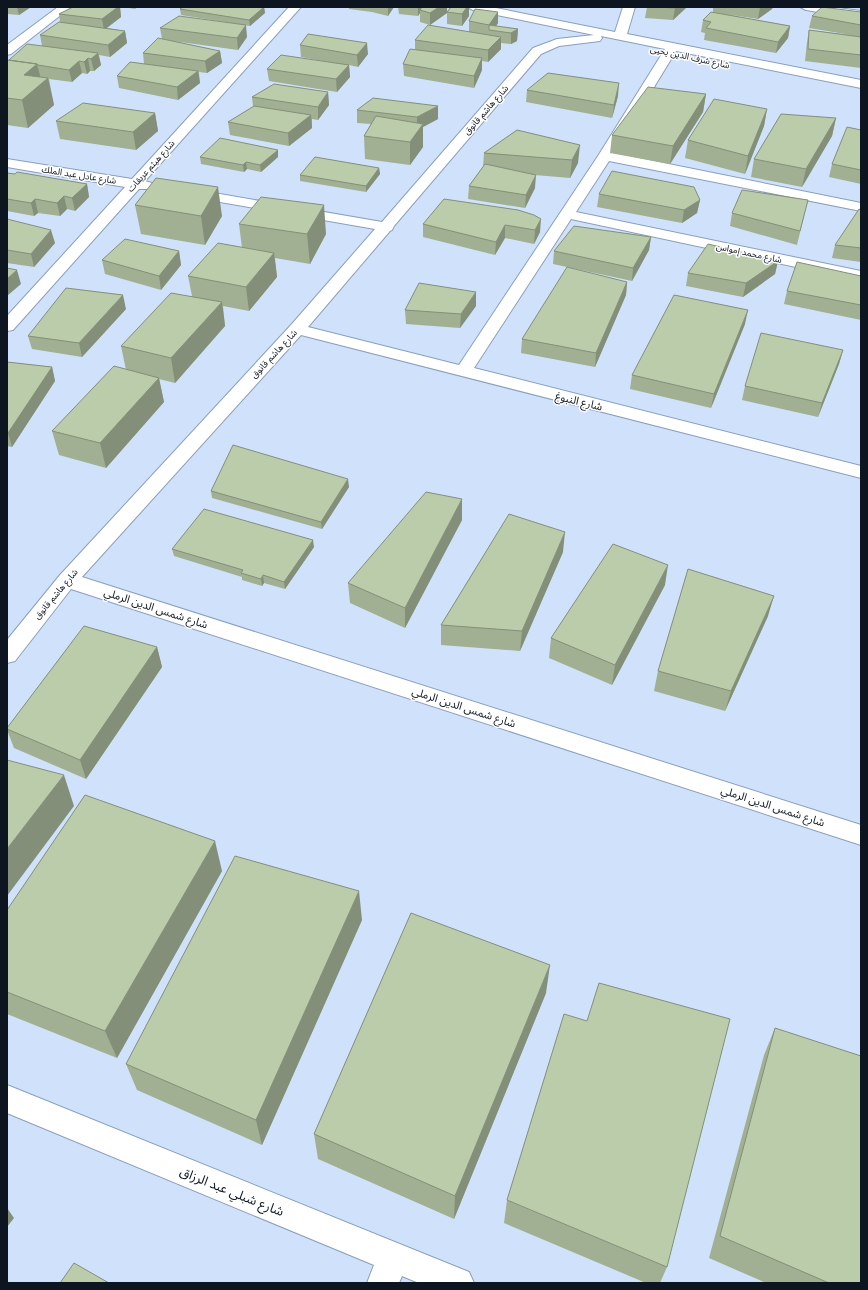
<svg xmlns="http://www.w3.org/2000/svg" width="868" height="1290" viewBox="0 0 868 1290" font-family="Poppins,'Noto Sans Arabic',sans-serif">
  <style>
    .lines { fill: none; stroke-linecap: round; stroke-linejoin: round }
    .minor-casing { stroke: #899fbc; stroke-width: 2 }
    .minor { fill: #fff; fill-rule: evenodd }
    .wall { fill: #a1af93 }
    .shaded-wall { fill: #838f78 }
    .building { fill: #bbccab; stroke: #838f78 }
    .labels { text-anchor: middle; stroke-width: 3; stroke-linejoin: round; paint-order: stroke }
    .far-street-label { font-size: 9px; fill: #0d1620; stroke: #fff }
    .street-label { font-size: 11px; fill: #0d1620; stroke: #fff }
    .near-street-label { font-size: 13px; fill: #0d1620; stroke: #fff }
  </style>
  <rect width="100%" height="100%" fill="#d0e2fb"/>
  <g class="lines">
    <defs>
      <path id="minor" d="M58,7h13l-60,47 -4,1v-10z
        M289,7h12l-156,174 7,2 2,3 -2,3h-13l-126,141 -6,1v-15l118,-129 -118,-20v-8l125,20z
        M467,7h24l124,25 8,-25h12l-8,27 234,46v8l-185,-37 -62,102 247,50v8l-252,-50 -33,51 285,59v10l-290,-62 -97,149 387,98v12l-560,-143 -219,242 779,248v20l-790,-256 -56,72 -8,2v-23l53,-65 231,-250 84,-96 -184,-32 -5,-1 -2,-3 2,-3 5,-1 191,33 151,-174 24,-9 37,-4 -121,-25zM601,36l64,13 -67,107 -139,209 -151,-38 82,-96 2,-1 2,-4 147,-172 18,-8 41,-5 2,-3z
        M800,7h30l31,4v8l-55,-9z
        M7,1085l462,187 5,11h-55l-17,-7 -3,7h-32l7,-18 -367,-152z"/>
    </defs>
    <use href="#minor" class="minor-casing"/>
    <use href="#minor" class="minor"/>
  </g>
  <path class="wall" d="M7,7h24l-12,8 -12,-1z
    M73,7h47l1,10 -14,11 18,3 2,12 -17,14 -11,-2 2,10 -7,6h-4l-3,3 -5,-1 -10,9 -23,-3 5,26 -26,23 -21,-3v-65h2l33,-14 -2,-11 20,-13 -1,-8z
    M123,7h15l-3,2z
    M264,7l1,6 -15,13 -69,-11 -1,-6z
    M349,7h45l-6,9 -16,-4 -23,-3z
    M398,7h49v6l-17,12 -10,-3v-9l-2,3 -19,-2z
    M451,7h18v9l-7,10 -15,-2v-12z
    M647,7h40l-14,13 -28,-2z
    M713,7h60l-1,2 -14,10 -33,-5 65,12 -2,12 -12,15 -72,-13 1,-7 -4,-1 2,-12 10,-8z
    M498,12v11l-2,3 22,3 -1,12 -6,3 -10,-1v6l-13,13 -6,-1v9l-8,18 -70,-12 -1,-12 12,-14v-10l54,-8v-11z
    M861,12v56l-56,-7 2,-19 2,-12 42,5 -42,-7 3,-12z
    M160,28l87,9 -9,13 -65,-9 47,10 2,12 -15,10 -8,-1 1,11 -22,17 -59,-12 -2,-12 27,-12 -1,-11 19,-14z
    M300,45l68,9 -10,13 -9,-2 1,12 -13,15 -68,-11 -2,-12 72,-5 -38,-7z
    M527,90l91,6 -6,22 -86,-16z
    M328,92l1,13 -11,15 -6,-1v9l-23,18 -59,-11 -2,-13 25,-15 -1,-10z
    M706,94l-3,18 -33,52 -60,-11 2,-18z
    M767,109l-3,17 -19,48 -60,-16 3,-18z
    M357,110l81,9 -15,8v20l-13,18 -45,-6 -1,-23 7,-12 -14,-1z
    M155,113l3,18 -22,19 -76,-11 -4,-18z
    M836,118l-4,18 -30,51 -51,-10 3,-18z
    M517,130l61,33 -8,15 -35,-3v13l-10,20 -57,-9 1,-13 14,-19 1,-14z
    M861,130v54l-32,-7 3,-13z
    M278,150v7l-17,15 -14,-3 -3,3 -43,-8 -1,-7z
    M379,168l1,6 -14,18 -66,-11v-6z
    M7,173l80,11 2,13 -14,14 -8,-2 -7,7 -22,-3 -4,3 -27,-5z
    M599,194l101,6 -3,13 -15,10 -85,-16z
    M808,200l-11,45 -67,-19 2,-13z
    M135,205l87,11 -17,29 -64,-11z
    M518,210l22,22 -6,12 -29,-6 -10,17 -72,-18v-13z
    M861,210v52l-29,-4 3,-13z
    M7,219l48,24 -21,24 -27,-4z
    M239,224l87,10 -16,30 -35,-6 2,19 -28,34 -26,-5 2,20 -50,57 -16,-4 5,23 -58,66 -47,-13 -7,-24 74,-61 -5,-24 71,-50 -4,-20 54,-28z
    M651,237l-2,13 -17,31 -79,-17 1,-13z
    M179,251l2,14 -20,25 -56,-16 -3,-14z
    M778,261l-3,13 -32,23 -57,-11 2,-13z
    M861,276v44l-77,-16 3,-13z
    M627,282l-1,13 -31,72 -74,-14 1,-14z
    M476,306l-16,22 -54,-4 -1,-14z
    M126,309l-44,48 -50,-8 -4,-13z
    M745,324l-34,84 -81,-19 2,-14z
    M843,350l-4,14 -21,53 -76,-17 3,-14z
    M7,362l45,5 3,14 -43,66 -5,-1z
    M349,487l-27,42 -110,-31 -1,-7z
    M462,520l-57,108 -55,-25 -2,-20z
    M314,547l-29,42 -21,-6 -2,3 -20,-6v-3l-68,-21 -2,-7z
    M563,552l-43,99 -79,-6v-20z
    M665,585l-53,100 -63,-27 2,-20z
    M768,616l-43,95 -71,-20 4,-20z
    M157,647l5,20 -76,112 -72,-31 -7,-18v-2z
    M222,871l-105,187 -110,-44v-104z
    M362,920l-100,225 -125,-55 -11,-26z
    M546,993l-92,226 -136,-60 -4,-25z
    M775,1028l86,255h-95l-57,-25 55,-203z
    M507,1200l160,67 -7,16h-14l-142,-60z"/>
  <path class="shaded-wall" d="M17,7h14l-12,8z
    M118,7h2l1,10 -17,13 -2,-11z
    M264,7l1,6 -15,13 -1,-6z
    M388,7h6l-6,9z
    M418,7h6l-4,3v3l-2,3z
    M439,7h8v6l-17,12v-12z
    M467,7h2v9l-7,10v-12z
    M676,7h11l-14,13 2,-12z
    M760,7h13l-1,2 -14,10z
    M498,12v11l-5,8 -4,-6z
    M246,25l1,12 -9,13 -1,-12z
    M790,26l-2,12 -12,15 2,-11z
    M518,29l-1,12 -6,3v-11z
    M125,31l2,12 -17,14 -2,-12z
    M501,37v12l-13,13v-12z
    M367,43l1,11 -10,13 -1,-12z
    M220,51l2,12 -15,10 -2,-12z
    M98,53l3,12 -7,6 -3,-12z
    M88,58l2,13 -3,3 -3,-12z
    M482,58v12l-8,18v-12z
    M79,61l3,12 -10,9 -3,-12z
    M37,64l5,19 6,-5 6,27 -26,23 -6,-28 2,-25z
    M349,65l1,12 -13,15 -1,-13z
    M198,71l2,12 -22,17 -1,-13z
    M619,83l-1,13 -6,22 2,-13z
    M328,92l1,13 -11,15v-13z
    M706,94l-3,18 -33,52 3,-18z
    M438,106v13l-15,8v20l-13,18v-23l7,-12v-13z
    M767,109l-3,17 -19,48 3,-18z
    M155,113l3,18 -22,19 -3,-18z
    M311,115l1,13 -23,18 -1,-13z
    M836,118l-4,18 -30,51 4,-18z
    M580,145l-2,18 -8,15 2,-18z
    M278,150v7l-17,15 -1,-7z
    M246,162l1,7 -3,3 -1,-7z
    M379,168l1,6 -14,18v-6z
    M536,175l-1,13 -10,20 1,-13z
    M87,184l2,13 -14,14 -3,-13z
    M218,187l4,29 -17,29 -4,-29z
    M64,196l3,13 -7,7 -3,-13z
    M35,199l3,14 -4,3 -3,-13z
    M700,200l-3,13 -15,10 2,-13z
    M324,205l2,29 -16,30 -3,-30z
    M541,219l-1,13 -6,12 1,-14z
    M505,225v13l-10,17 1,-13z
    M51,230l4,13 -21,24 -3,-13z
    M651,237l-2,13 -17,31 1,-13z
    M179,251l2,14 -20,25 -2,-14z
    M274,253l3,24 -28,34 -3,-24z
    M778,261l-3,13 -32,23 3,-14z
    M17,270l4,14 -14,12v-17z
    M627,282l-1,13 -31,72 1,-14z
    M476,292v14l-16,22 1,-14z
    M123,295l3,14 -44,48 -3,-14z
    M222,302l3,24 -50,57 -4,-25z
    M748,310l-3,14 -34,84 3,-14z
    M843,350l-4,14 -21,53 4,-14z
    M52,367l3,14 -43,66 -4,-14z
    M159,378l5,24 -58,66 -6,-25z
    M348,479l1,8 -27,42 -1,-7z
    M462,499v21l-57,108v-20z
    M565,532l-2,20 -43,99 2,-20z
    M313,540l1,7 -29,42 -1,-7z
    M668,565l-3,20 -53,100 3,-20z
    M263,575l1,8 -2,3 -1,-7z
    M774,596l-6,20 -43,95 6,-20z
    M157,647l5,20 -76,112 -6,-19z
    M64,775l10,31 -67,90v-47z
    M215,841l7,30 -105,187 -12,-27z
    M359,891l3,29 -100,225 -6,-25z
    M550,965l-4,28 -92,226 1,-23z
    M7,1208l7,10 -7,9z"/>
  <path class="building" d="M73,7h45l-16,12 -43,-5z
    M183,7h81l-15,13 -69,-11z
    M422,7h17l-9,6 -10,-3z
    M451,7h16l-5,7 -15,-2z
    M656,7h20l-1,1z
    M822,7l39,5v13l-49,-9z
    M475,9l23,3 -9,13 -20,-4z
    M711,12l79,14 -12,16 -72,-14 5,-6 -8,-2z
    M179,16l67,9 -9,13 -77,-10z
    M59,22l66,9 -17,14 -68,-10z
    M428,25l73,12 -13,13 -73,-10z
    M489,25l29,4 -7,4 -22,-3z
    M809,30l52,7v18l-53,-6z
    M308,34l59,9 -10,12 -57,-10z
    M158,38l62,13 -15,10 -62,-8z
    M27,44l71,9 -7,6 -3,-1 -4,4 -5,-1 -10,9 -31,-5 -1,-1 -28,-4z
    M410,49l72,9 -8,18 -71,-12z
    M281,55l68,10 -13,14 -69,-10z
    M7,60l30,4 -13,11 24,3 -26,22 -15,-2z
    M130,62l68,9 -21,16 -60,-11z
    M548,73l71,10 -5,22 -87,-15z
    M274,84l54,8 -10,15 -66,-10z
    M648,87l58,7 -33,52 -61,-11z
    M373,98l65,8 -21,11 -60,-7z
    M714,99l53,10 -19,47 -60,-16z
    M83,103l72,10 -22,19 -77,-11z
    M254,106l57,9 -23,18 -60,-11z
    M781,114l55,4 -30,51 -52,-10z
    M376,116l47,8 -13,18 -46,-6z
    M847,127l14,3v40l-29,-6z
    M517,130l63,15 -8,15 -88,-7z
    M220,138l58,12 -18,15 -14,-3 -3,3 -43,-8z
    M315,157l64,11 -13,18 -66,-11z
    M485,164l51,11 -10,20 -57,-9z
    M612,171l82,16 6,13 -16,10 -85,-16z
    M17,172l70,12 -15,14 -8,-2 -7,7 -22,-4 -4,4 -24,-4v-26l8,1z
    M156,178l62,9 -17,29 -66,-11z
    M742,190l66,10 -8,31 -68,-18z
    M261,197l63,8 -17,29 -68,-10z
    M444,199l74,11 16,5 7,4 -6,11 -30,-5 -9,17 -73,-18z
    M859,209l2,1v38l-26,-3z
    M7,219l44,11 -20,24 -24,-4z
    M574,226l77,11 -18,31 -79,-17z
    M125,239l54,12 -20,25 -57,-16z
    M218,243l56,10 -28,34 -58,-11z
    M708,244l70,17 -32,22 -58,-10z
    M797,262l64,14v29l-74,-14z
    M567,267l60,15 -31,71 -74,-14z
    M7,268l10,2 -10,9z
    M419,283l57,9 -15,22 -56,-4z
    M66,288l57,7 -44,48 -51,-7z
    M171,293l51,9 -51,56 -50,-12z
    M674,295l74,15 -34,84 -82,-19z
    M761,333l82,17 -21,53 -77,-17z
    M7,362l45,5 -44,66h-1z
    M114,366l45,12 -59,65 -48,-12z
    M233,445l115,34 -27,43 -110,-31z
    M426,492l36,7 -57,109 -57,-25z
    M204,509l109,31 -29,42 -21,-7 -2,4 -20,-6 2,-3 -71,-21z
    M509,514l56,18 -43,99 -81,-6z
    M613,544l55,21 -53,100 -64,-27z
    M688,569l86,27 -43,95 -73,-20z
    M84,626l73,21 -77,113 -73,-31v-1z
    M7,760l57,15 -57,74z
    M85,795l130,46 -110,190 -98,-39v-82z
    M235,856l124,35 -103,229 -130,-56z
    M411,913l139,52 -95,231 -141,-62z
    M599,983l131,36 -63,248 -160,-67 57,-186 23,7z
    M775,1028l86,28v227h-32l-109,-47z
    M74,1263l35,20h-49z"/>
  <g class="labels">
    <g class="far-street-label">
      <text transform="translate(690 57) rotate(12)" y="3">شارع شرف الدين يحيى</text>
      <text transform="translate(486 110) rotate(-49)" y="3">شارع هاشم قانوق</text>
      <text transform="translate(151 166) rotate(-48)" y="3">شارع هيثم عريقات</text>
      <text transform="translate(79 175) rotate(9)" y="3">شارع عادل عبد الملك</text>
      <text transform="translate(749 253) rotate(12)" y="3">شارع محمد إمواس</text>
      <text transform="translate(274 354) rotate(-47)" y="3">شارع هاشم قانوق</text>
      <text transform="translate(56 594) rotate(-50)" y="3">شارع هاشم قانوق</text>
    </g>
    <g class="street-label">
      <text transform="translate(579 401) rotate(14)" y="4">شارع النبوغ</text>
      <text transform="translate(156 608) rotate(18)" y="4">شارع شمس الدين الرملي</text>
      <text transform="translate(464 707) rotate(18)" y="4">شارع شمس الدين الرملي</text>
      <text transform="translate(773 806) rotate(18)" y="4">شارع شمس الدين الرملي</text>
    </g>
    <g class="near-street-label">
      <text transform="translate(232 1191) rotate(22)" y="5">شارع شبلي عبد الرزاق</text>
    </g>
  </g>
  <rect width="868" height="1290" fill="none" stroke="#0d1620" stroke-width="16"/>
</svg>
